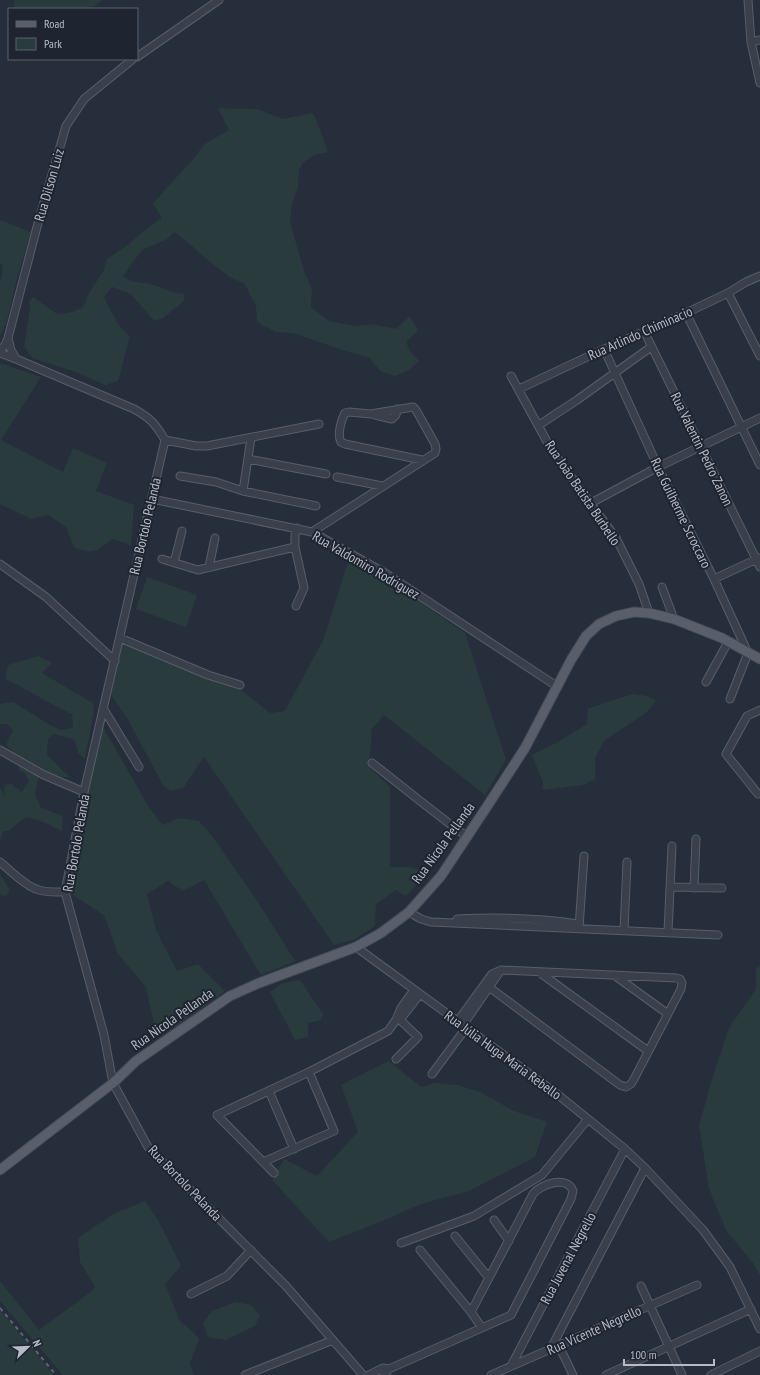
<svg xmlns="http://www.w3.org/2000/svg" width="760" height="1375" viewBox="0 0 760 1375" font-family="'PT Sans Narrow',sans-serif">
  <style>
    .green { fill: #293b3d }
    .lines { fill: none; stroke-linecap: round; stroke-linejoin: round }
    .minor-casing { stroke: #585e69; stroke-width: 9 }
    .major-casing { stroke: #434954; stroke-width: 11 }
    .minor { stroke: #3a404b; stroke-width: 7 }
    .major { stroke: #585f6b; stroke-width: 9 }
    .rail { stroke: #5d6472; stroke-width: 2; stroke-dasharray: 4 4; stroke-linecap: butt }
    .labels { text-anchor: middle; stroke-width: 4; stroke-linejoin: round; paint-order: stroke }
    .street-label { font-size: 14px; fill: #b6bcc7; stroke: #1f2530 }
  </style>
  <rect width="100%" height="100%" fill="#262e3b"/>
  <path class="green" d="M15,0h87l-12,9h-76z
    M218,108l39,1 26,10 30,-6 5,11 10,28 -14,3 -10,7 -5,8 -1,17 -6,17 -2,18 14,49 8,18 -1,18 18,14 26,5 17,-2 24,5 13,-12 4,4 5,9 -12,12 4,9 9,10 -10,9 -14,6 -15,-5 -10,-13 -28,-8 -49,-17 -17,-1 -19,-10 -1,-16 -12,-23c-23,-6 -49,-37 -70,-51l-7,7 -25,11 -19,26 7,5 21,3 25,9 8,1v7l-21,17 -9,3 -23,-27 -19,-7 -8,10c7,15 14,29 26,40l-12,44 -13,4 -32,-14 -41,-13 -8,-11 6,-39 -1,-6 4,-5 24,17 16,-2 10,-5 7,-16 13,-19 4,-13 19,-13 19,-16 17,-12 -9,-15 42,-46 8,-12 26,-15z
    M0,220l31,12 -14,46 -10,43 -7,15v-53l3,-17 -3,-3z
    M0,363l41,14 -40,63 62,32 10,-24 34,15 -11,28 38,14 -3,40 -18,-6c-16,11 -20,17 -39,8l-8,-20 -18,-12 -17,4 -31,-15z
    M349,559l55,32 61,42 41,127 -21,35 -101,-80 -12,14 -3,38 21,20v80h18l21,4 -23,25 -10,-6 -20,14 -1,22 -20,13 -21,6 -130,-188 -21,31 -13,3 -7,-6 -36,-67 -16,-23 10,-54 120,49 29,23 15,-2 39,-73z
    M147,577l50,18 -11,32 -50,-18z
    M38,656l14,7 -10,10 51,30 1,8 -9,48 -7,-6 -3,-13 -21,-6 -6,5 -1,16 23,22h-7l-18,-5 -7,7 -3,16 6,13 22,8 -1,15 -21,-10 -15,-4 -18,14h-5l-3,10v-54l5,10 -1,-7 1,-5 6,-1 11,8 7,-11 -4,-8 -6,-3 -4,-16 -9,-9 7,-15 -6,-6h-7v-20l13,-2 37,23 11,5 12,-2 -1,-14c-23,-10 -44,-25 -67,-35l3,-14z
    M633,694l15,2 8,5 -10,12 -41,27 -10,18v21l-12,6 -41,5 1,-7 -11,-28 24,-12 31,-19 1,-15 13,-5z
    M103,727l47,82 13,16 16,-7 20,3 13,15 44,63 39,62 -34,14 -57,-95 -21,11 -15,-10 -21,13 9,36 21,41 21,-7 27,27 -49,36 -22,-2 -8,-38 -28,-33 -14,-39 -33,-21 -2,-17 13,-65z
    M0,874l10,16 -4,6 -6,-1z
    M760,966v310l-7,-13 -27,-33 -17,-41 -10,-64 15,-52 15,-45 27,-39v-21z
    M300,980l23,34 -2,6 -13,3v14l-13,3 -25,-48 13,-9z
    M389,1061l32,26 15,-4 22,2 22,7 34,19 33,11 -12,35 -66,34 -48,13 -41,18 -51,20 -57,-62 12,-21 33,17 41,-44 -17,-47z
    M145,1201l13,19 23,46 -16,18 15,37 12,10 7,8 -9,24 4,12h-131l-63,-74v-20l39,49 49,-36 7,-7 -15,-25 -2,-24 35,-24z
    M236,1302l15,3 9,10 -5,11 -29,14 -18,-3 -5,-14 9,-12z
    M0,1310l54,65h-54z"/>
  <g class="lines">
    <defs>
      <path id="minor" d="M748,0l3,42 9,41
        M751,42l9,-2
        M137,57l82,-57
        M728,293l32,63
        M686,313l74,152
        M644,331l116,236
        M8,338l3,12 5,9 118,50c16,9 21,14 31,31l-81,352 -19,100 39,143 9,48 35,64 138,139 77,89
        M604,349l54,118 56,112 34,74 -18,46
        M0,351l5,-6 3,-7 30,-115 28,-97 18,-27 49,-40
        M0,353l16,6
        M511,376l40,73 65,89 23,46 10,29
        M519,389l85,-40 82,-36 42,-20 18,-11 14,-6
        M375,415l17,4 4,-4 1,-6
        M539,425l38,-25 74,-53
        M165,440l31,6h11l112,-22
        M248,459l78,15
        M180,476l36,6 27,9 73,15
        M337,477l45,9
        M243,491l8,-53
        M152,499l160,33 73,41 173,114
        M591,503l67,-36 102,-49
        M312,532l123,-79 1,-4 -1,-5 -19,-34 -3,-3 -42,7 -22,-2 -4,1c-4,7 -8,22 -4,29l4,2 77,16
        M295,547l9,41 -8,18
        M162,559l36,11 97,-23v-12l2,-7
        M174,563l8,-32
        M0,564l46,33 69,64
        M209,567l6,-29
        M714,579l45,-21
        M662,587l12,32
        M120,638l88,37 32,10
        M706,682l22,-40
        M103,708l36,59
        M0,750l44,25 40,17
        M372,763c31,24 62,50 94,73
        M758,794l-32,-40 21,-38 13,-6
        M0,862c11,9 23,22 36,27 9,4 20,3 29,3
        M670,887l52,1
        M694,888l2,-49
        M409,912l12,7 10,3 287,13
        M457,919c40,-2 82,-1 121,5
        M579,928l5,-72
        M624,930l3,-68
        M668,932l4,-86
        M356,947l201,147 68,55 20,19 58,62 27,37 30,62
        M539,972l109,79
        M614,975l54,39
        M396,1020l7,-4 17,-22
        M457,1022l35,-48 9,-4 175,8 4,1 2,4 -1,6 -47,90 -3,5 -5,3 -6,-2 -135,-101
        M463,1025l38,-55
        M396,1059l22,-22 -21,-20
        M432,1074l34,-46
        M269,1091l25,58
        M263,1162l71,-31 -25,-59
        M274,1173l-57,-58 92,-43 79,-41 8,-11 5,-12 13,-18
        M494,1220l15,21
        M455,1236l34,42
        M401,1243l73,-27 68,-41 46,-56
        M420,1250l51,62 11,16
        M641,1286l41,89
        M191,1294l36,-18 24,-26
        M559,1346l14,29
        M550,1350l95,-182
        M511,1366l114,-217
        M245,1375l88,-35
        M369,1375l14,-7 6,1
        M384,1375l5,-6 122,-54 60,-116 2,-8c-6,-16 -32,-7 -40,3l-62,118
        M491,1375l206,-90
        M606,1375l145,-66
        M711,1375l49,-24"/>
      <path id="major" d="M0,1170l113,-87 23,-22 94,-65 29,-13 97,-36 25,-14 28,-21 32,-36 47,-71 37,-57 46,-88 15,-24 13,-12 17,-8 18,-4 15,1 25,6 48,19 38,21"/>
    </defs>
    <use href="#minor" class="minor-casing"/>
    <use href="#major" class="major-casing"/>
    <use href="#minor" class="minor"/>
    <use href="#major" class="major"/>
    <path class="rail" d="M0,1308l56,67"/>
  </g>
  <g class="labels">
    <g class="street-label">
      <text transform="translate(49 185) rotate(-74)" y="5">Rua Dilson Luiz</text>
      <text transform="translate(640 333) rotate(-24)" y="5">Rua Arlindo Chiminacio</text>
      <text transform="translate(702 449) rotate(64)" y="5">Rua Valentin Pedro Zanon</text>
      <text transform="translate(583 493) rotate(56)" y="5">Rua João Batista Burbello</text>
      <text transform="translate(681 513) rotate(64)" y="5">Rua Guilherme Scroccaro</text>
      <text transform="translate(145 526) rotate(-77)" y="5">Rua Bortolo Pelanda</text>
      <text transform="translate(366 565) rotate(30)" y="5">Rua Valdomiro Rodriguez</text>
      <text transform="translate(76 843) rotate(-80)" y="5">Rua Bortolo Pelanda</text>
      <text transform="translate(443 843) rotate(-54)" y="5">Rua Nicola Pellanda</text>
      <text transform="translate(172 1019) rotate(-35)" y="5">Rua Nicola Pellanda</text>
      <text transform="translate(503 1055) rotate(36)" y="5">Rua Júlia Huga Maria Rebello</text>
      <text transform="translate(185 1183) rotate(46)" y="5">Rua Bortolo Pelanda</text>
      <text transform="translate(568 1258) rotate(-62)" y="5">Rua Juvenal Negrello</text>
      <text transform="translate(594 1330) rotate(-24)" y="5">Rua Vicente Negrello</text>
    </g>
  </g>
  <rect x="8" y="8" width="130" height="52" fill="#1f2530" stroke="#5b616c"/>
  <rect x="16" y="21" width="20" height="6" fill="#585f6b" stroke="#5b616c"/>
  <text x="44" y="28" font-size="12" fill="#b6bcc7">Road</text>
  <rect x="16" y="38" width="20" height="12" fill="#293b3d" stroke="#5b616c"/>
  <text x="44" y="48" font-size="12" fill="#b6bcc7">Park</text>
  <g transform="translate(28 1347) rotate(67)" stroke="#1f2530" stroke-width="3" paint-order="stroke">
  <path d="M0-3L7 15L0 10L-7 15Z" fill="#b6bcc7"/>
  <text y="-6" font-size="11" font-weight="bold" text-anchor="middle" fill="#b6bcc7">N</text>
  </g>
  <path d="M624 1359v6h90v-6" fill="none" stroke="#b6bcc7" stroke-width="2"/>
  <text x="630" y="1359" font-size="12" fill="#b6bcc7" stroke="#1f2530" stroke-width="3" paint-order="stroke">100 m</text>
</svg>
